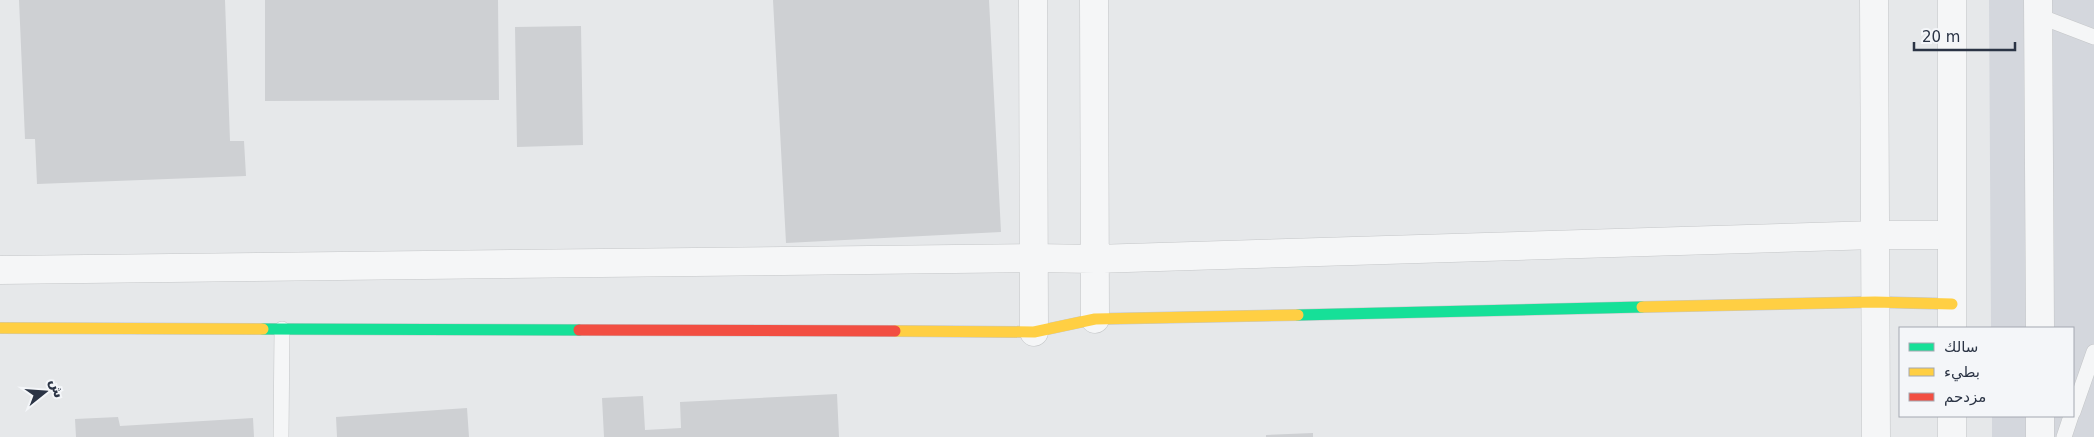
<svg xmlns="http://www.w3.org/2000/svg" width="2094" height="437" viewBox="0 0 2094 437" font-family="'DejaVu Sans','Noto Sans Arabic',sans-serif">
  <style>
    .built { fill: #d4d7dd }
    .building { fill: #ced0d3 }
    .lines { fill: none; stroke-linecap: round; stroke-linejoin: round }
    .lane-casing { stroke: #c4c6c8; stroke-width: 16 }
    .street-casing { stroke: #c4c6c8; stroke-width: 29 }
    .fast-casing { stroke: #c4c6c8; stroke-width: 12 }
    .slow-casing { stroke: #c4c6c8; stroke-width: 12 }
    .jam-casing { stroke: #c4c6c8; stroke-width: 12 }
    .lane { stroke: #f5f6f7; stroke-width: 15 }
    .street { stroke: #f5f6f7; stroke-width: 28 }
    .fast { stroke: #16e098; stroke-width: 11 }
    .slow { stroke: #ffcf43; stroke-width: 11 }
    .jam { stroke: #f24e42; stroke-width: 11 }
  </style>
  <rect width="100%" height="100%" fill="#e6e8ea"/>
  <path class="built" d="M1989,0h105v437h-102v-21h81v-88h-82z"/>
  <path class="building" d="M19,0h206l5,141h14l2,35 -209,8 -2,-45h-10z
    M265,0h233l1,100 -234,1z
    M773,0h216l12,232 -215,11z
    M581,26l2,119 -66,2 -2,-120z
    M837,394l2,43h-235l-2,-39 41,-2 2,34 36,-2 -1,-26z
    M467,408l2,29h-132l-1,-20z
    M118,417l2,9 133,-8 1,19h-178l-1,-18z
    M1313,433v4h-47v-2z"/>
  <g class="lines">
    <defs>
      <path id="lane" d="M2039,16l55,21
        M2073,412l21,-60
        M281,437l1,-108
        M2064,437l7,-21"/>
      <path id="street" d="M1033,0l1,332
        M1094,0l1,319
        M1874,0l2,437
        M2038,0l2,328
        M0,270l1034,-12 61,1 780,-24h77
        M1952,328v-328
        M1952,416v21
        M2040,416v21"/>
      <path id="fast" d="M1298,315l344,-8
        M263,329l316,1"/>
      <path id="slow" d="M1642,307l233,-5 77,2
        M0,328l263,1
        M895,331l139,1 61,-13 203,-4"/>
      <path id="jam" d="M579,330l316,1"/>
    </defs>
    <use href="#lane" class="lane-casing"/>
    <use href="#street" class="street-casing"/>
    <use href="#fast" class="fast-casing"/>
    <use href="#slow" class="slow-casing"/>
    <use href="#jam" class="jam-casing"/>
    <use href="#lane" class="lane"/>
    <use href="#street" class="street"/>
    <use href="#fast" class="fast"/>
    <use href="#slow" class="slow"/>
    <use href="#jam" class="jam"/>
  </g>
  <rect x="1899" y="327" width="175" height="90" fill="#f4f6f9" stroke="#a4a8b1"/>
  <rect x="1909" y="343" width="25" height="8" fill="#16e098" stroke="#a4a8b1"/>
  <text x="1944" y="352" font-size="15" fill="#2b3445">سالك</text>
  <rect x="1909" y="368" width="25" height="8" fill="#ffcf43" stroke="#a4a8b1"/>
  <text x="1944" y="377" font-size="15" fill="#2b3445">بطيء</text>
  <rect x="1909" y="393" width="25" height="8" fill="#f24e42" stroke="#a4a8b1"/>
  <text x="1944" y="402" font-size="15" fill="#2b3445">مزدحم</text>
  <g transform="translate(45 392) rotate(73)" stroke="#f4f6f9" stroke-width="4" paint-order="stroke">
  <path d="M0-4L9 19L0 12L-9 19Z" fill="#2b3445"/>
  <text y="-8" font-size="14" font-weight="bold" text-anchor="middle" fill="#2b3445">ش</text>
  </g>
  <path d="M1914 42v8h101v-8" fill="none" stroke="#2b3445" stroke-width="2.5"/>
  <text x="1922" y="42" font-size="15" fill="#2b3445" stroke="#f4f6f9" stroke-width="4" paint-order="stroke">20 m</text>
</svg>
